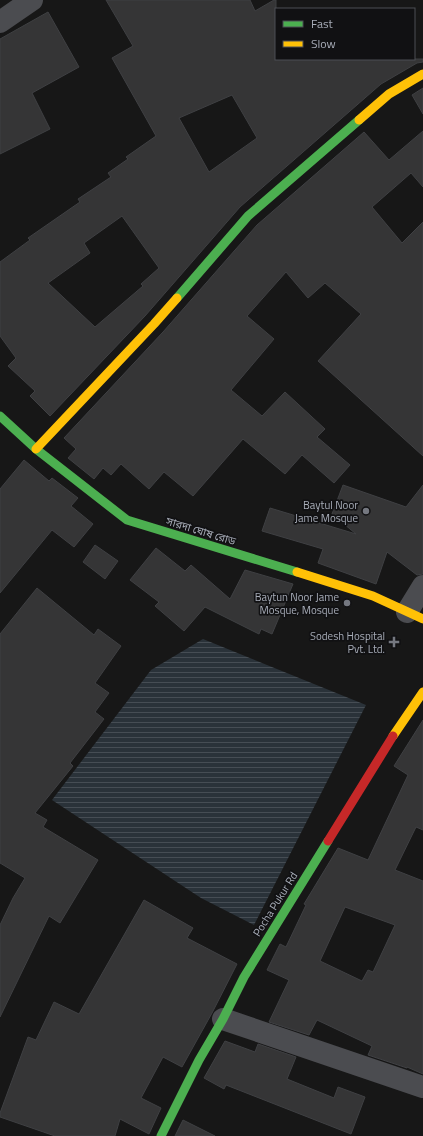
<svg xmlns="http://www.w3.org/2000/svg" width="423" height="1136" viewBox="0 0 423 1136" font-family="'Titillium Web','Noto Sans Bengali',sans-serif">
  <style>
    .water { fill: url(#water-rules) }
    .building { fill: #353536; stroke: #3f4043; fill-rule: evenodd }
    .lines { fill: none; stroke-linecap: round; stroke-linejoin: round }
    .street { stroke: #4b4c50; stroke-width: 22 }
    .fast { stroke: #4caf50; stroke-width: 9 }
    .slow { stroke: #ffc107; stroke-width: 9 }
    .jam { stroke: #c62828; stroke-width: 9 }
    .poi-dot { fill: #757880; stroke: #111113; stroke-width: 1.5 }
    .labels { text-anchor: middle; stroke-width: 3.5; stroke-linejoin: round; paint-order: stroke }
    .poi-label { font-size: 11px; fill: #a8adb8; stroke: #111113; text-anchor: end }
    .street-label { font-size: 11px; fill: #a8adb8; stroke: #111113 }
  </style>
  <defs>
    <pattern id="water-rules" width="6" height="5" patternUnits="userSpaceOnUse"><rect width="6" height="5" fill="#2a3239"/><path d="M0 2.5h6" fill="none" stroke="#464d54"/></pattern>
  </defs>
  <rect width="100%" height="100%" fill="#171717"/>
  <path class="water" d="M203,639l163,66 -112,220 -53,-27 -149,-98 99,-130z"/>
  <path class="building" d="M106,0h144l5,11 19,-11h2v59h147v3l-6,1 -36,21 -141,123 -95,109 -95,100 -20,-20 5,-5 -27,-25 8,-8 -16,-22v-74l30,-22 -2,-2 52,-36 -2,-3 33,-22 -3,-4 20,-14 -2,-2 30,-21 -44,-78 21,-12zM232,95l25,43 -48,34 -30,-54zM122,216l37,52 -18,16 2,2 -48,41 -47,-44 42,-30 -6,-10z
    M48,12l31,55 -47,26 18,36 -50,25v-115z
    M423,88v26l-11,-19z
    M423,131v56l-12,-14 -39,34 30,36 21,-21v234l-105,-95 43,-47 -36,-31 -17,15 -22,-26 -39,44 27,23 -43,51 31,26 23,-24 40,37 -8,8 33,28 -16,18 -32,-28 -17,19 -42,-35 -50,57 -29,-24 -15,17 -28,-25 -10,11 -8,-7 -9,11 -26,-21 8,-9 -12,-11 99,-106 94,-107 107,-93 25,28z
    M24,460l25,21 3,-3 26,20 -7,8 22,18 -19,23 -22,-17 -52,63v-104z
    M343,485l63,22 17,-22v89l-6,1 -30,-23 -11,32 -58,-21 5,-14 -61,-18 8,-23 86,26 -24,-20z
    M95,545l23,16 -13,18 -22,-17z
    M156,548l29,23 6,-6 39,34 15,-29 48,14 -21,50 -11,-5 -2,5 -54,-27 -21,24 -29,-25 4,-4 -29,-22z
    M37,588l57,47 4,-6 23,17 -26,37 14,10 -14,19 9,7 -34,44 3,3 -38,47 12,7 -4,7 55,33 -38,63 -11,-7 -49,101v-92l13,-27 12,-20 -25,-15v-229z
    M423,720v110l-7,-3 -21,43 28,11v193l-16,-7v1l-39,-13 4,-9 -55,-26 -8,15 -40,-13 20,-42 -22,-10 13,-26 6,3 20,-42 -2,-1 34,-56 30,12 40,-85 -14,-9zM345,907l50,18 -22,47 -5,-2 -6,11 -42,-20z
    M144,900l49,28 -6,10 50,26 -25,49 -30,54 -19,-10 -22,41 20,10 -12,26 -29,-15 -5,17h-60l-55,-19v-4l28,-76 8,3 18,-38 25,12z
    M225,1041l30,11 3,-8 38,13 -9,22 47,19 4,-11 27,10 -14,37 -125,-49 -2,4 -20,-11z
    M183,1120l32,16h-40z"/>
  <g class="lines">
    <path class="street" d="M0,22l32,-22
      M407,612l16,-26
      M223,1019l200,68"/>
    <path class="fast" d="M177,298l71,-82 111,-96
      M0,416l36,33 91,71 170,52
      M161,1136l38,-76 24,-41 21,-42 84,-136"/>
    <path class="slow" d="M359,120l30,-26 34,-20
      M36,449l118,-125 23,-26
      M297,572l76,24 50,23
      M393,736l30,-44"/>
    <path class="jam" d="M328,841l65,-105"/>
  </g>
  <g class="poi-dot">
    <circle cx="366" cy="511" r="4"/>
    <circle cx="347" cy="603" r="4"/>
    <path d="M392 636h4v4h4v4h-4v4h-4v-4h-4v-4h4z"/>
  </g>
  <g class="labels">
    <g class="poi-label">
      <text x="358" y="509">Baytul Noor<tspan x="358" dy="13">Jame Mosque</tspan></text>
      <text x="339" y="601">Baytun Noor Jame<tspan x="339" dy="13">Mosque, Mosque</tspan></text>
      <text x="385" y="640">Sodesh Hospital<tspan x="385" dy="13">Pvt. Ltd.</tspan></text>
    </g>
    <g class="street-label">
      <text transform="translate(201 531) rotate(17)" y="4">সারদা ঘোষ রোড</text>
      <text transform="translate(275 904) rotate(-58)" y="4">Pocha Pukur Rd</text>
    </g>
  </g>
  <rect x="275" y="8" width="140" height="52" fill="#111113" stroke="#4d4f55"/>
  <rect x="283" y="21" width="20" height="6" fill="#4caf50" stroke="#4d4f55"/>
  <text x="311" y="28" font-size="12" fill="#a8adb8">Fast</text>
  <rect x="283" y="41" width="20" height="6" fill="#ffc107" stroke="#4d4f55"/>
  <text x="311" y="48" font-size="12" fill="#a8adb8">Slow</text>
</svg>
